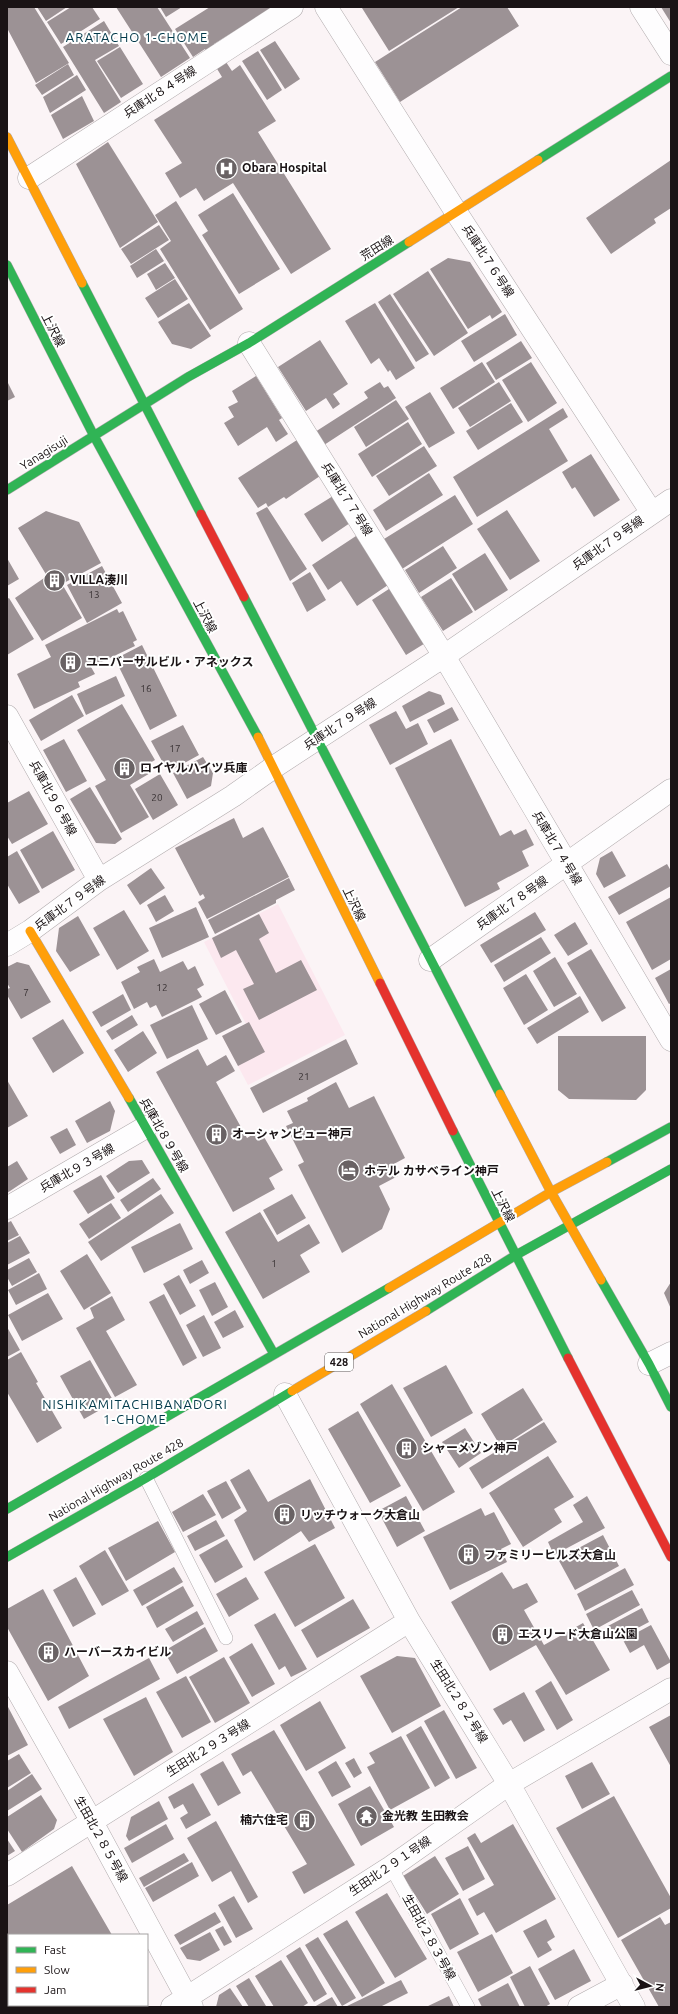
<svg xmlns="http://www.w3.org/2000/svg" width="678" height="2014" viewBox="0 0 678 2014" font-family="Ubuntu,'Noto Sans JP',sans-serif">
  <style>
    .built { fill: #fce8ef }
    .building { fill: #9c9295 }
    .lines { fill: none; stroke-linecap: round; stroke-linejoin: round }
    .lane-casing { stroke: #b1abad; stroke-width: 14 }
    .street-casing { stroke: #b1abad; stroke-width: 23 }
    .fast-casing { stroke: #b1abad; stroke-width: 10 }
    .slow-casing { stroke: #b1abad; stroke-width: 10 }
    .jam-casing { stroke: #b1abad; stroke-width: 10 }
    .lane { stroke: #fefdfe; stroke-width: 13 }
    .street { stroke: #fefdfe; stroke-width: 22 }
    .fast { stroke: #30b455; stroke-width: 9 }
    .slow { stroke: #ff9f0a; stroke-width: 9 }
    .jam { stroke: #e5322d; stroke-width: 9 }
    .labels { text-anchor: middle; stroke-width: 4; stroke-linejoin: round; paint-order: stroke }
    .number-label { font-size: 10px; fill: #3a3335 }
    .shield { fill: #fff; stroke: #5f5a5b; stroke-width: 1 }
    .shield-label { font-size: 11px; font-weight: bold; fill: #1a1315 }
    .street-label { font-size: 12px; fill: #1a1315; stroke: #fff }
    .poi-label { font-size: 12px; font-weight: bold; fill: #1a1315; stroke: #fff; text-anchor: start }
    .neighbourhood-label { font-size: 13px; letter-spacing: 1px; fill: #02394a; stroke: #fff }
  </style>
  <rect width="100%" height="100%" fill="#fbf4f6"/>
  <path class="built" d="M278,904l67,131 -97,50 -26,-49 24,-12 -42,-82z"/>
  <path class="building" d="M7,7h27l35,56 -33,20 -29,-55z
    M37,7h30l-21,14z
    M71,7h21l8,12 -39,25 -14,-22z
    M116,7h41l33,51 -29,19z
    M160,7h22l-16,10z
    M210,7h63l-59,37 18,27 8,-6 36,56 -18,11 73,117 -40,25 -58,-91 -29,18 -8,-13 -16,10 -15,-25 17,-10 -28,-43 68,-43 -17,-28 -12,8 -18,-28z
    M459,7l-70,44 -27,-43 1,-1z
    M462,7h45l12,19 -119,76 -25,-40z
    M661,7h10v16z
    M104,21l15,25 -24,14 26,42 -17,11 -41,-66z
    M275,41l25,38 -15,10 -25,-39z
    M120,47l23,37 -22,14 -24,-37z
    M258,51l24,39 -15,10 -25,-39z
    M68,64l6,11 -32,20 -7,-10z
    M77,75l9,15 -36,23 -7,-16z
    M82,96l12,25 -31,18 -12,-24z
    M108,142l50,80 -38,26 -44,-84z
    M671,160v48l-17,11 2,4 -45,31 -25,-36z
    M233,193l47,76 -41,25 -37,-59 6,-4 -10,-16z
    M176,201l67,108 -33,21 -50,-81 11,-8 -16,-26z
    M159,225l10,15 -38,24 -10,-15z
    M156,249l8,12 -27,17 -7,-12z
    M448,258l22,4 32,50 -10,7 -2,-4 -22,14 -38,-60z
    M165,263l10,15 -19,12 -9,-16z
    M428,271l40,62 -34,23 -41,-62z
    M175,279l13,20 -30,19 -13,-20z
    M390,294l39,60 -13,8 -38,-60z
    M189,303l22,33 -20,13 -19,-5 -14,-22z
    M375,303l40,65 -19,12 -6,-10 -2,2 -9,-14 -8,6 -26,-43z
    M505,314l12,21 -43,27 -13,-21z
    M320,340l28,44 -15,10 7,10 -7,5 -7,-11 -20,13 -28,-44z
    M521,341l11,17 -36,22 -10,-17z
    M482,362l13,20 -42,27 -13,-21z
    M531,362l26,41 -29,19 -26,-42z
    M256,376l26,42 -3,2 9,14 -12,8 -9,-15 -29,19 -14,-23 10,-6 -6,-10 10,-5 -6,-11z
    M7,381l8,16 -8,4z
    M380,382l4,6 4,-2 8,12 -72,47 -9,-13 53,-34 -4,-6z
    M499,382l12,19 -41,26 -12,-19z
    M430,392l25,41 -26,15 -24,-41z
    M396,400l13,19 -43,28 -12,-20z
    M511,403l12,19 -45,28 -12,-19z
    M563,408l5,9 -19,12 19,32 -91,56 -24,-40z
    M408,422l14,22 -50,33 -14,-23z
    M297,440l23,36 -34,23 -2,-2 -16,10 -2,-4 -8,5 -20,-30z
    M424,446l13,20 -48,30 -13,-20z
    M591,454l29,46 -26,17 -19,-30 -3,2 -10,-17z
    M429,473l14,22 -57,36 -13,-21z
    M455,495l18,29 -71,45 -18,-30z
    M333,496l17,27 -28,19 -18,-28z
    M267,507l40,62 -17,12 -34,-68z
    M507,510l33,51 -30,19 -33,-51z
    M46,511l33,11 22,41 -39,21 20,34 -40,23 -27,-43 32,-22 -29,-48z
    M356,536l32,49 -31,21 -16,-25 -13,9 -16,-25z
    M443,546l14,22 -38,25 -14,-23z
    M485,553l23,37 -33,21 -23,-37z
    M7,558l12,21 -12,7z
    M102,566l20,37 -35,20 -20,-38z
    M310,572l16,28 -19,12 -15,-29z
    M451,578l22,34 -30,19 -22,-34z
    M392,587l35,55 -21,13 -34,-55z
    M9,598l25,41 -27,16v-56z
    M117,609l2,4 4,-2 14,29 -4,2 2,4 -44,21 4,7 -17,8 2,5 -46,22 -17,-35 34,-17 -6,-12z
    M142,645l35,71 -27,14 -35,-71z
    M116,676l9,20 -39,19 -9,-21z
    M429,691l12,4 4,9 -35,18 -8,-16z
    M72,695l12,21 -43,25 -12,-21z
    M122,704l33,56 -7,4 4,8 -22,13 19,32 -28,16 -26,-47 11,-6 -29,-50z
    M452,707l7,13 -25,13 -7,-13z
    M396,711l10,18 12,-6 10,21 -38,21 -21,-40z
    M183,725l16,30 -31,17 -17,-31z
    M64,739l23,42 -21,11 -23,-42z
    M451,739l49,97 11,-6 3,5 12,-6 8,16 -12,6 7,15 -32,17 3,6 -35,18 -70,-139z
    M203,757l10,16 -2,13 -24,13 -14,-26z
    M160,774l18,31 -25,15 -18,-31z
    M90,787l32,52 -7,5 -19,-1 -26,-44z
    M29,791l19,33 -36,20 -5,-8v-33z
    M234,818l9,20 20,-11 26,50 -82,42 -9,-17 7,-4 -2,-4 -3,2 -25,-48z
    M53,831l22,39 -33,19 -22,-39z
    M17,851l23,41 -21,12 -12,-20v-27z
    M612,851l14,25 -22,12 -8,-14 4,-16z
    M667,864l4,7v15l-52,29 -11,-18z
    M151,868l14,20 -25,17 -13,-20z
    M289,878l6,12 -19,10v3l-61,31 -7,-14z
    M165,895l9,16 -18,11 -9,-17z
    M671,897v62l-19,11 -26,-48z
    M196,907l13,30 -47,21 -13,-30z
    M124,910l25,41 -32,19 -24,-42z
    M535,912l11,18 -55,33 -11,-18z
    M259,914l10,19 -10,6 17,34 25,-13 16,30 -58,30 -16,-31 11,-5 -18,-34 -15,8 -9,-20z
    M78,916l22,39 -30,17 -14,-21 3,-23z
    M575,922l13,22 -20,12 -14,-21z
    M541,937l10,16 -47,29 -10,-17z
    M591,949l35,59 -24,14 -35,-59z
    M555,957l22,37 -23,13 -21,-36z
    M154,959l6,13 23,-11 5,9 7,-4 9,19 -7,4 5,8 -40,20 -6,-12 -6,3 -3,-6 -13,7 -13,-27 19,-10 -3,-5z
    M17,962l12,3 22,37 -30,17 -14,-24v-6l3,-1 -3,-5v-16z
    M671,969v34l-2,1 -14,-26z
    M526,974l22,36 -24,15 -21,-37z
    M225,990l17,32 -26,13 -17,-31z
    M123,994l8,16 -30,17 -9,-15z
    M580,996l9,16 -52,32 -10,-16z
    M192,1005l16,34 -41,20 -17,-34z
    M132,1015l6,10 -26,15 -6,-9z
    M63,1019l21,34 -31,20 -21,-35z
    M249,1022l16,30 -27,14 -16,-30z
    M143,1031l14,22 -29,19 -14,-22z
    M558,1036h88v54l-10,10 -67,-1 -11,-9z
    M346,1039l12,25 -95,49 -13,-25z
    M198,1049l9,17 19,-11 9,16 -19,11 31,56 13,-8 23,40 -14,8 6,11 -42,23 -77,-140z
    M7,1080l21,36 -21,12z
    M336,1082l13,26 25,-12 31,62 -13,7 6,11 -19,10 11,23 -8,20 -40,24 -44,-88 6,-3 -18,-36 7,-3 -6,-12 21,-10 -1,-3z
    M110,1101l5,10 -5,20 -23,12 -12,-22z
    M67,1128l9,17 -16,9 -10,-17z
    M142,1160l8,13 -32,20 -12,-17 23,-15z
    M17,1161l11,18 -21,14v-26z
    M101,1175l14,23 -27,16 -15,-23z
    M153,1178l8,11 -33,23 -8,-12z
    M161,1194l13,19 -73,48 -13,-19z
    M292,1194l14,24 -29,17 -14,-25z
    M111,1203l10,15 -32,21 -10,-15z
    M260,1212l18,30 31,-18 11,19 -20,12 10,17 -47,27 -38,-67z
    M11,1221l8,14 -12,6v-18z
    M180,1223l13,26 -49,24 -13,-26z
    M20,1236l10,17 -23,12v-22z
    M87,1254l24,39 -27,17 -24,-39z
    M29,1258l8,14 -25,14 -5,-9v-7z
    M202,1260l7,13 -19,11 -7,-14z
    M39,1273l8,16 -31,16 -8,-15z
    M179,1275l17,31 -16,9 -17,-31z
    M215,1282l13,25 -16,9 -13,-26z
    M671,1282v27l-7,-16z
    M48,1293l15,26 -41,22 -14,-26z
    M164,1294l33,64 -14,8 -34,-64z
    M112,1296l13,24 -19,11 31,54 -22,12 -39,-69 18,-10 -4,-10z
    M235,1310l9,17 -21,11 -9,-16z
    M204,1315l17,33 -18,9 -17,-32z
    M7,1327l13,23 -13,7z
    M21,1352l17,30 -2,1 26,45 -25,15 -30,-51v-32z
    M90,1360l24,42 -30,17 -24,-43z
    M446,1365l27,48 -42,24 -28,-49z
    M392,1384l63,108 -32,19 -63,-107z
    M523,1388l20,32 -42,27 -20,-33z
    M358,1411l43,75 -31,17 -42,-74z
    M544,1422l13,20 -75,47 -13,-21z
    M465,1428l16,25 -22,15 -17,-26z
    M548,1456l26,41 -20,12 8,13 -39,25 -34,-54z
    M249,1469l19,33 42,-23 25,49 -26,14 -8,-11 -47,30 -20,-41 13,-9 -17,-31z
    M226,1481l15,27 -19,11 -15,-28z
    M203,1494l13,21 -33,17 -11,-20z
    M406,1496l19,35 -28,16 -19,-36z
    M587,1496l18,32 -51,27 -6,-13 35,-20 -10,-17z
    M481,1508l4,8 9,-4 17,32 -10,5 6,13 -57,28 -27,-53z
    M216,1520l9,16 -30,15 -8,-15z
    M158,1521l17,31 -49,29 -18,-33z
    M603,1535l16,31 -44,24 -17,-31z
    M227,1539l16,28 -28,16 -16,-28z
    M315,1544l30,54 -50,29 -31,-55z
    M105,1550l24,41 -27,15 -23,-40z
    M174,1567l9,15 -41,24 -9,-16z
    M625,1568l9,17 -49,26 -8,-17z
    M502,1572l11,17 14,-6 11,19 -14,8 20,35 39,-22 27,47 -44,25 -30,-50 -46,26 -39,-69z
    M76,1577l20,37 -23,13 -20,-37z
    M246,1577l13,22 -30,18 -13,-23z
    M183,1586l11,20 -37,22 -11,-21z
    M43,1589l46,87 -41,25 -41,-74v-18z
    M632,1590l8,15 -46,25 -8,-16z
    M353,1599l17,29 -53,30 -16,-28z
    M642,1608l7,14 -34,18 -7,-14z
    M197,1611l7,13 -31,18 -8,-13z
    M275,1613l32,56 -16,8 -6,-11 -6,4 -25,-45z
    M651,1625l20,37 -14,8 -13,-25 -14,8 -7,-13z
    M205,1627l13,24 -41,23 -13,-23z
    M252,1643l23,41 -23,13 -23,-40z
    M397,1656l18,2 26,48 -49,27 -32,-57z
    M224,1657l26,46 -35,20 -26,-46z
    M149,1658l11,21 -91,50 -11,-22z
    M186,1676l25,46 -29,16 -26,-46z
    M551,1681l22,39 -16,10 -22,-39z
    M524,1692l21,38 -21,12 -13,-22 -8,5 -10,-16z
    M146,1697l27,55 -39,24 -31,-57z
    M320,1701l26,47 -40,23 -26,-46z
    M7,1705l21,40 -21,11z
    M444,1710l33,58 -21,11 -32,-58z
    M671,1715v52l-22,-40z
    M421,1726l29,52 -15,9 -29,-52z
    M274,1730l81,135 -51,29 -12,-22 15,-8 -56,-93 -8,5 -12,-22z
    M401,1736l29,52 -40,22 -23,-43 8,-4 -6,-10z
    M19,1754l12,19 -24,15v-27z
    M354,1758l8,15 -8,5 -9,-15z
    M223,1761l18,32 -23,13 -18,-32z
    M336,1761l15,26 -19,10 -14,-25z
    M592,1762l18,32 -28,15 -17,-33z
    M32,1774l10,15 -35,22v-20z
    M193,1783l18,32 -25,14 -6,-11 8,-5 -5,-9 -9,5 -6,-12z
    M370,1786l24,41 -33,19 -23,-42z
    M41,1795l16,25 -3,9 -32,23 -15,-23v-12z
    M614,1796l57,102v10l-53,30 -62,-110z
    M159,1801l9,18 -39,22 -3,-5 5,-19z
    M216,1821l42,76 -10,6 -17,-32 -19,11 -25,-44z
    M166,1824l8,15 -42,24 -8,-15z
    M513,1824l43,75 -60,34 -12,-21 -7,4 -9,-17 26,-14 -27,-47 8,-5 6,10z
    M7,1839l8,12 -8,5z
    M468,1846l17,33 -22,12 -18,-33z
    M184,1853l5,8 -45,26 -5,-9z
    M435,1856l24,38 -32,20 -24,-38z
    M192,1862l7,14 -46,26 -8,-14z
    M72,1866l40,69h-103v70h119l-4,2h-117v-102z
    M387,1893l40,66 -32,19 -40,-66z
    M234,1896l19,33 -17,9 -18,-33z
    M460,1898l19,36 -29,16 -19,-36z
    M215,1912l6,10 -41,23 -6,-10z
    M660,1917l5,8 6,-3v85h-12l-38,-67z
    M546,1919l9,18 -8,5 5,8 -14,8 -15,-27z
    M347,1920l38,63 -23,14 -39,-63z
    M223,1926l9,16 -8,4 -9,-16z
    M210,1932l10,18 -20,11 -13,-2 -7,-11z
    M492,1934l21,39 -35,19 -21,-40z
    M318,1937l38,61 -14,8 -37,-61z
    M300,1947l27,47 -13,8 -28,-46z
    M574,1949l17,32 -36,19 -17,-31z
    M281,1960l27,43 -6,4h-28l-19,-31z
    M530,1966l20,38 -5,3h-20l-15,-30z
    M249,1978l17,28 -2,1h-15l-13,-21z
    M401,1980l7,13 -28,14h-35z
    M508,1983l12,24h-38l-4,-8z
    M230,1988l13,19h-27l3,-12z
    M449,1996l5,11h-28z
    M332,1997l6,10h-24z"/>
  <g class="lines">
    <defs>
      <path id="lane" d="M146,1478l80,160
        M391,1867l77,140"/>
      <path id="street" d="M326,7l130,205 196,301
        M641,7l30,47
        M29,178l263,-171
        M249,343l195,313 227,384
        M7,716l92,164
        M7,945l23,-14 69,-51 134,-84 41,-29 170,-111 227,-156
        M430,960l241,-170
        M7,1208l139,-81
        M649,1364l22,-11
        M285,1394l124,227 100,163 125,223
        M7,1672l85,150 100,185
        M7,1875l402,-254
        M172,2007l219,-140 118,-83 162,-95
        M579,2007l43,-23"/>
      <path id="fast" d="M538,160l133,-84
        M7,265l87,171 164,301
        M82,283l119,231
        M7,490l181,-113 61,-34 160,-101
        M244,597l256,497
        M129,1098l145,256
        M453,1131l115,227
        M607,1162l64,-35
        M601,1280l48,84 22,43
        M426,1311l90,-56 155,-86
        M7,1509l382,-221
        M7,1557l139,-79 146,-87"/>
      <path id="slow" d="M7,137l75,146
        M409,242l129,-82
        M258,737l122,246
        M30,931l99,167
        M500,1094l51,98 50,88
        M389,1288l162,-96 56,-30
        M292,1391l134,-80"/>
      <path id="jam" d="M201,514l43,83
        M380,983l73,148
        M568,1358l103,199"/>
    </defs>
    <use href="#lane" class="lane-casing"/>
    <use href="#street" class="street-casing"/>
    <use href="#fast" class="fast-casing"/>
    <use href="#slow" class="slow-casing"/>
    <use href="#jam" class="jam-casing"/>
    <use href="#lane" class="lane"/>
    <use href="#street" class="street"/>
    <use href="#fast" class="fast"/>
    <use href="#slow" class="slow"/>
    <use href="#jam" class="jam"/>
  </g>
  <defs>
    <symbol id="hospital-disc" viewBox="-11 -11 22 22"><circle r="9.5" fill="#696264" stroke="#fff"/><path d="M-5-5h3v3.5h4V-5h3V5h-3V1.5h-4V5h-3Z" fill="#fff"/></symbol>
    <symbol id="building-disc" viewBox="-11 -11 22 22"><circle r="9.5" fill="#696264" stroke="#fff"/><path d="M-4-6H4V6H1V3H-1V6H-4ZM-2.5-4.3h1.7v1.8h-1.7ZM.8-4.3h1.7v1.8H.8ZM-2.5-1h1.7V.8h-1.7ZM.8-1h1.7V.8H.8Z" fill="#fff"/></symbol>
    <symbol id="hotel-disc" viewBox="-11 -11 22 22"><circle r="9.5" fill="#696264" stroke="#fff"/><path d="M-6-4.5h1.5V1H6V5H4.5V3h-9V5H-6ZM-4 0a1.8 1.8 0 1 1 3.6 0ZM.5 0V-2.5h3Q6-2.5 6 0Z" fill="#fff"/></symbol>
    <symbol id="temple-disc" viewBox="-11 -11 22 22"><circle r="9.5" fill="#696264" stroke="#fff"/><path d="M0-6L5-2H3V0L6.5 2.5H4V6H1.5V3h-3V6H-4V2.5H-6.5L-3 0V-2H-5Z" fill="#fff"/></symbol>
  </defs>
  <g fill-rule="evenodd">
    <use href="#hospital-disc" x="214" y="156" width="25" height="25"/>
    <use href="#building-disc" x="42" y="568" width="25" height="25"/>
    <use href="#building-disc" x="58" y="650" width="25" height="25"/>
    <use href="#building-disc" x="112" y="756" width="25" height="25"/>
    <use href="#building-disc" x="204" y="1122" width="25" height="25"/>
    <use href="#hotel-disc" x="336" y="1158" width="25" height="25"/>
    <use href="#building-disc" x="394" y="1436" width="25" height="25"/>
    <use href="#building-disc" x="272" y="1502" width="25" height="25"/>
    <use href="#building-disc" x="456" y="1542" width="25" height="25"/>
    <use href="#building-disc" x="490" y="1622" width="25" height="25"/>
    <use href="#building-disc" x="36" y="1640" width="25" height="25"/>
    <use href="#temple-disc" x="354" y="1804" width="25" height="25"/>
    <use href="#building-disc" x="292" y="1808" width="25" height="25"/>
  </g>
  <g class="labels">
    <g class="number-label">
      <text x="94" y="598">13</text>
      <text x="146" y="692">16</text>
      <text x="175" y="752">17</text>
      <text x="157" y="801">20</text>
      <text x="162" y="991">12</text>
      <text x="26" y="996">7</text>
      <text x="304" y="1080">21</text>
      <text x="274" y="1267">1</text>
    </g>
    <rect class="shield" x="325" y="1353" width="28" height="18" rx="3"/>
    <g class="shield-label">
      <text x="339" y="1366">428</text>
    </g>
    <g class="street-label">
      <text transform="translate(160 92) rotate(-33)" y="4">兵庫北８４号線</text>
      <text transform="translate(377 248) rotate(-32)" y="4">荒田線</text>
      <text transform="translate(488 261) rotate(57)" y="4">兵庫北７６号線</text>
      <text transform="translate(53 330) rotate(63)" y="4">上沢線</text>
      <text transform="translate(44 453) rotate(-32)" y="4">Yanagisuji</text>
      <text transform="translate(347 499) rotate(58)" y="4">兵庫北７７号線</text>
      <text transform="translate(608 543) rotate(-35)" y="4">兵庫北７９号線</text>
      <text transform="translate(205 616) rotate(62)" y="4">上沢線</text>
      <text transform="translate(340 724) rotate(-33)" y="4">兵庫北７９号線</text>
      <text transform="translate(53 798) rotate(61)" y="4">兵庫北９６号線</text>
      <text transform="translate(557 848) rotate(59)" y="4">兵庫北７４号線</text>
      <text transform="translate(70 903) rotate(-36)" y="4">兵庫北７９号線</text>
      <text transform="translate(512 903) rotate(-35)" y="4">兵庫北７８号線</text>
      <text transform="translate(354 904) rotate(64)" y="4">上沢線</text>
      <text transform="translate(164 1135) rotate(60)" y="4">兵庫北８９号線</text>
      <text transform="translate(77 1168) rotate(-30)" y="4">兵庫北９３号線</text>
      <text transform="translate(503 1205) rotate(63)" y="4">上沢線</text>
      <text transform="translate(425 1296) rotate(-31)" y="4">National Highway Route 428</text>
      <text transform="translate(116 1480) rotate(-30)" y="4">National Highway Route 428</text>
      <text transform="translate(459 1701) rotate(58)" y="4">生田北２８２号線</text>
      <text transform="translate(208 1748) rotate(-32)" y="4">生田北２９３号線</text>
      <text transform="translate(101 1839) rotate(61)" y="4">生田北２８５号線</text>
      <text transform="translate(390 1866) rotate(-34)" y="4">生田北２９１号線</text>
      <text transform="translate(429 1937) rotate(61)" y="4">生田北２８３号線</text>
    </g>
    <g class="poi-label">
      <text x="242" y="172">Obara Hospital</text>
      <text x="70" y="584">VILLA湊川</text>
      <text x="86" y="666">ユニバーサルビル・アネックス</text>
      <text x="140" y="772">ロイヤルハイツ兵庫</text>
      <text x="232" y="1138">オーシャンビュー神戸</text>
      <text x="364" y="1175">ホテル カサベライン神戸</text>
      <text x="422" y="1452">シャーメゾン神戸</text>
      <text x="300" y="1519">リッチウォーク大倉山</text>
      <text x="484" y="1559">ファミリーヒルズ大倉山</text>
      <text x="518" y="1638">エスリード大倉山公園</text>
      <text x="64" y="1656">ハーバースカイビル</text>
      <text x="382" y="1820">金光教 生田教会</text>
      <text x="288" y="1824" text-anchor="end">楠六住宅</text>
    </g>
    <g class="neighbourhood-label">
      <text x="137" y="42">ARATACHO 1-CHOME</text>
      <text x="135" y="1409">NISHIKAMITACHIBANADORI<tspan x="135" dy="15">1-CHOME</tspan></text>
    </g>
  </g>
  <rect width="678" height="2014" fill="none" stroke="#1a1315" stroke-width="16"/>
  <rect x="8" y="1934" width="140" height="72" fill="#ffffff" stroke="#a3a1a1"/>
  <rect x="16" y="1947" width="20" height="6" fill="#30b455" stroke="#a3a1a1"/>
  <text x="44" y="1954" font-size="12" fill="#1a1315">Fast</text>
  <rect x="16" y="1967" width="20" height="6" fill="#ff9f0a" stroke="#a3a1a1"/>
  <text x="44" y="1974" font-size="12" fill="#1a1315">Slow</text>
  <rect x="16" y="1987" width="20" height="6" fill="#e5322d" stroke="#a3a1a1"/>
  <text x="44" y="1994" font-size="12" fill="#1a1315">Jam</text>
  <g transform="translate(650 1986) rotate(97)" stroke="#ffffff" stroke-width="3" paint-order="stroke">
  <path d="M0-3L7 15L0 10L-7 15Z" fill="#1a1315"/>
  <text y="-6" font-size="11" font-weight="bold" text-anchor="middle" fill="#1a1315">N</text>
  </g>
</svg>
